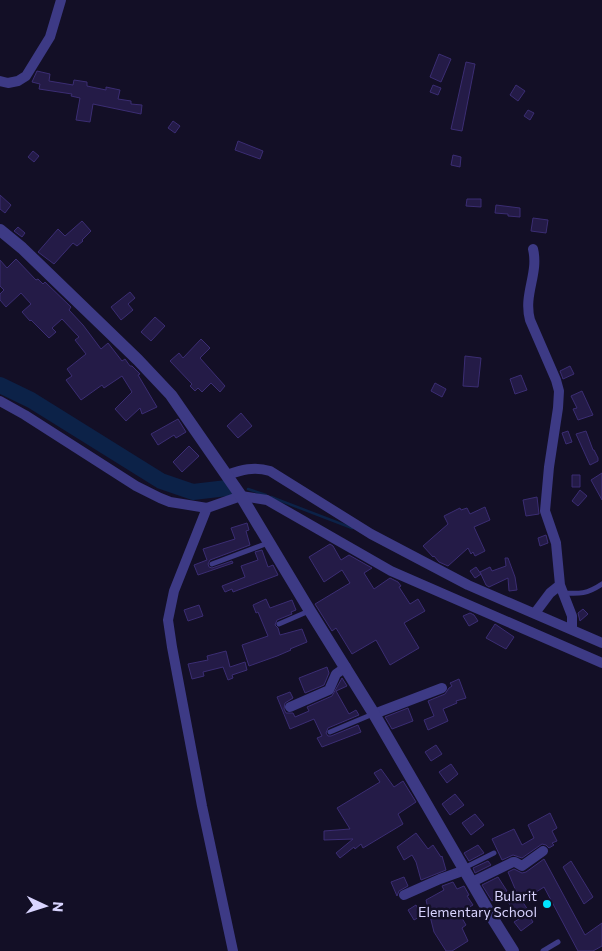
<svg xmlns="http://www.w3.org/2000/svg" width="602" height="951" viewBox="0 0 602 951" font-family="Commissioner,sans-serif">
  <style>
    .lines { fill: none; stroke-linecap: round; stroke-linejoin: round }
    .stream { stroke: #0c2248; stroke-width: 2.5 }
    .river { stroke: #0c2248; stroke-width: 16 }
    .building { fill: #241b47; stroke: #3b2d73 }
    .service { stroke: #3d3a85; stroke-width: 5 }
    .minor { stroke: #3d3a85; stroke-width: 10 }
    .tertiary { stroke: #3d3a85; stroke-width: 12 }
    .poi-dot { fill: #00e5ff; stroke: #130f26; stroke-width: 2 }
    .labels { text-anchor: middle; stroke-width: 5; stroke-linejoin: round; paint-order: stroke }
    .poi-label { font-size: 14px; fill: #d9d4ff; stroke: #130f26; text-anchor: end }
  </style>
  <rect width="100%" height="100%" fill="#130f26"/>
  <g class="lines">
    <path class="stream" d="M248,489l18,6
      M271,497l81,31"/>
    <path class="river" d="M0,385l31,15 130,81 32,11 34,-4"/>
  </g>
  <path class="building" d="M439,54l12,5 -10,23 -11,-5z
    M466,62l9,2 -13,67 -11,-2z
    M37,71l13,3 -1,7 24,4 1,-5 13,2v4l19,4v-3l14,3 -2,9 13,2v3l11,1 -1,9 -48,-10 -3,18 -14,-2 4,-22 -9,-2 1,-2 -33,-5 1,-5 -8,-2z
    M433,85l8,3 -3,7 -8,-3z
    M516,85l9,6 -7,10 -8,-6z
    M528,110l6,3 -4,7 -6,-4z
    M173,121l7,5 -5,7 -7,-5z
    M238,141l25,10 -3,8 -25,-9z
    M33,151l6,5 -5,6 -6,-5z
    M453,155l8,2 -1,10 -9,-2z
    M0,195l11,10 -6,8 -5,-4z
    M467,199h14v8l-15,-1z
    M496,205l24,3v9l-12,-1v-2l-13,-1z
    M533,218l15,2 -2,13 -15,-2z
    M82,221l9,10 -9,9 1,1 -6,5 -4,-3 -19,21 -16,-12 20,-23 7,7z
    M18,227l7,6 -3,4 -8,-6z
    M16,259l20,21 2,-1 5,5 2,-2 26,25 -2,3 14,15 18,24 7,-6 14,18 3,-2 5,7h2l8,8 -2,1 19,32 -15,7 -2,-6 -14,13 -11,-12 17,-17 -10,-16 -18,12 -2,-3 -21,15 -15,-20 6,-4 -5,-7 19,-15 -11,-14 4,-3 -17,-18 -10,9 4,4 -7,6 -18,-18 -1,1 -8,-9 9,-8 -10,-11 -15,14 -6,-7v-6l4,-4 -4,-4v-26l7,8z
    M130,292l5,6 -7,6 5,6 -12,10 -10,-13z
    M155,317l10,9 -14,15 -10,-9z
    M201,339l9,9 -10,10 25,28 -5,6 -9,-9 -9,9 -4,-4 -3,3 -5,-5 2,-2 -22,-23 9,-8 4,5z
    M465,356l16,2 -3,29 -15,-1z
    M570,366l4,8 -11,5 -3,-8z
    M521,375l6,15 -12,4 -5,-15z
    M435,383l11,6 -4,8 -11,-6z
    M582,391l11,24 -15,5 -5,-11 4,-1 -6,-12z
    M241,413l11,13 -14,12 -11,-12z
    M178,419l8,13 -10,6 -2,-3 -16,10 -7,-11z
    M568,431l4,11 -6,2 -4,-11z
    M586,431l7,19h1l4,8v3l-8,4 -14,-31z
    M189,446l10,10 -17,16 -9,-10z
    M602,473v27l-11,-20z
    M572,475h8v12h-8z
    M580,490l7,6 -9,10 -6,-5z
    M537,497l2,17 -13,2 -3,-16z
    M485,507l5,13 -16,7 11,24 -10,5 -2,-4 -2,2 -3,-6 -20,18 -9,-4 -5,-6 -1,1 -10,-11 25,-22 -4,-8 16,-8 1,2 6,-2 3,6z
    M247,523l2,7 -3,1 4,14 -40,15 -2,4 1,3 3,1 20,-7 1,2 -35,12 -4,-10 13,-5 -4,-11 32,-10 -4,-11z
    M546,535l2,8 -8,3 -2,-8z
    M330,544l3,2 8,14 8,-5 23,13 -8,5 10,16 16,-11 8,4 3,4 -2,1 11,17 8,-5 7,12 -21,12 15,25 -29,17 -14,-25 -24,14 -16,-26 -4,3 -17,-27 35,-21 -8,-13 -18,12 -15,-25z
    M262,550l6,17 5,-2 5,10 -45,17 -1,-3 -7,3 -3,-6 23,-9 -4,-11 17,-6 -3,-8z
    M505,558h3l7,19 2,13 -8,1 -1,-13 -19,9 -3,-2 -6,-13 10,-5 2,4 14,-5z
    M476,567l5,7 -6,4 -5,-7z
    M266,599l4,9 22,-8 4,10 -5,2 1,2 -15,6 -2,5 3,3 2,7 22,-6 5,13 -17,7 1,1 -14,6 -28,10 -7,-21 26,-9 -10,-24 -2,1 -3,-8z
    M199,605l4,11 -15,5 -4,-11z
    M583,609l5,5 -8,7 -2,-8z
    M470,613l4,2 4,6 -9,5 -6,-10z
    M495,624l19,13 -8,12 -20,-11z
    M226,651l4,16 15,-5 2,8 -15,5 1,3 -5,2 -5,-13 -20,5 1,4 -12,3 -4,-15 20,-4 -1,-4z
    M327,667l2,6 -5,12 -19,8 -6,-15z
    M342,678l5,8 -11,5 13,23 7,-4 3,5 -31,13 -2,5 2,3h3l27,-11 3,7 -39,15 -5,-9 5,-2 -8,-17 -24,10 -13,-32 13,-5 3,6 -8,5 -1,6 2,4h7l2,4 14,-6 -2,-4 25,-11z
    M459,679l7,19 -10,3 1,2 -14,6 5,12 -20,9 -4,-10 10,-4 -6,-15 17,-7 4,-6 3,-2 -2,-3z
    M408,708l5,13 -21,8 -7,-12z
    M436,745l6,9 -11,7 -6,-9z
    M451,764l7,10 -11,9 -8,-11z
    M381,769l13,18 9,-6 13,21 -18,12 5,10 -40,24 -2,-4 -6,5 -1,-2 -14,11 -4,-5 17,-14 -29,1v-9l26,-2 -13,-21 43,-26 -6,-9z
    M455,794l9,11 -14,10 -8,-11z
    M550,813l7,15 -5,3 5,10 -5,2 2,2 -5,3 -3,-3 -4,-1 -20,14 -9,-3 -11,5 -10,-21 22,-10 8,16 12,-7 -6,-13z
    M475,814l9,11 -13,10 -9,-12z
    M416,833l12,16 5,-4 8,12 1,-1 4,14 -25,10 -5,-18 -4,-7 -8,5 -7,-13z
    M478,845l6,8 -15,8 -5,-8z
    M544,859l41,76 17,-12v23l-9,5h-15l-34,-64 -22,14 6,9 -2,1 7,11 -12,9 -7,-9 5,-3 -14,-22 11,-6 -8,-19 6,-3 8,4 4,-1z
    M488,861l3,4 -16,8 -2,-5z
    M571,861l22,36 -9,7 -21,-37z
    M404,877l4,9 -9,5 -2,5 -6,-14z
    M498,877l9,14 -15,10 -10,-16z
    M453,882l4,7 7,-3 5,9 -2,1 6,9 -14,8 7,12 -4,3 6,13 -16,10h-6l-12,-19 -8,-32 18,-10 -2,-4z
    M416,905l5,11 -7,4 -6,-10z"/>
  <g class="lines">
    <path class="service" d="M212,564l56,-21
      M563,593c17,1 24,1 39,-9
      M279,624l30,-13
      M330,732l43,-18
      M464,868l30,-15
      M543,951l15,-9"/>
    <path class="minor" d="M0,81l8,2 10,-2 8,-5 24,-39 11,-37
      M533,249c6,25 -10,45 -3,71l26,60 3,11 -1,17 -9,59 -4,44 11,32 4,42 12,31v13
      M0,401l25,14 111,71 24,12 10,4 37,6 34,-12 26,4 124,71 211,92
      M227,475c14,-5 27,-9 43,-4l101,63 97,51 134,58
      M207,508l-33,83 -6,29 4,27 30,159 31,145
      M535,613l15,-20 10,-8
      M290,707l39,-17 7,-16 10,-7
      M374,714l68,-26
      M472,882l41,-20h2l7,4 21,-15
      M404,895l36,-16 25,-9"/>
    <path class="tertiary" d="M0,230l22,18 116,112 33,35 70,101 69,115 64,103 119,205 20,32"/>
  </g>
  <circle class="poi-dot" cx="547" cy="904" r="5"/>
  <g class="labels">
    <g class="poi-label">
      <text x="537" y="901">Bularit<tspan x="537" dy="16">Elementary School</tspan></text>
    </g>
  </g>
  <g transform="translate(45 906) rotate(94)" stroke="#130f26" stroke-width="4" paint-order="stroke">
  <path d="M0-4L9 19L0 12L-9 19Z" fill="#d9d4ff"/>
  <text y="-8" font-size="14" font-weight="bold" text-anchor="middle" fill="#d9d4ff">N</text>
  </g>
</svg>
